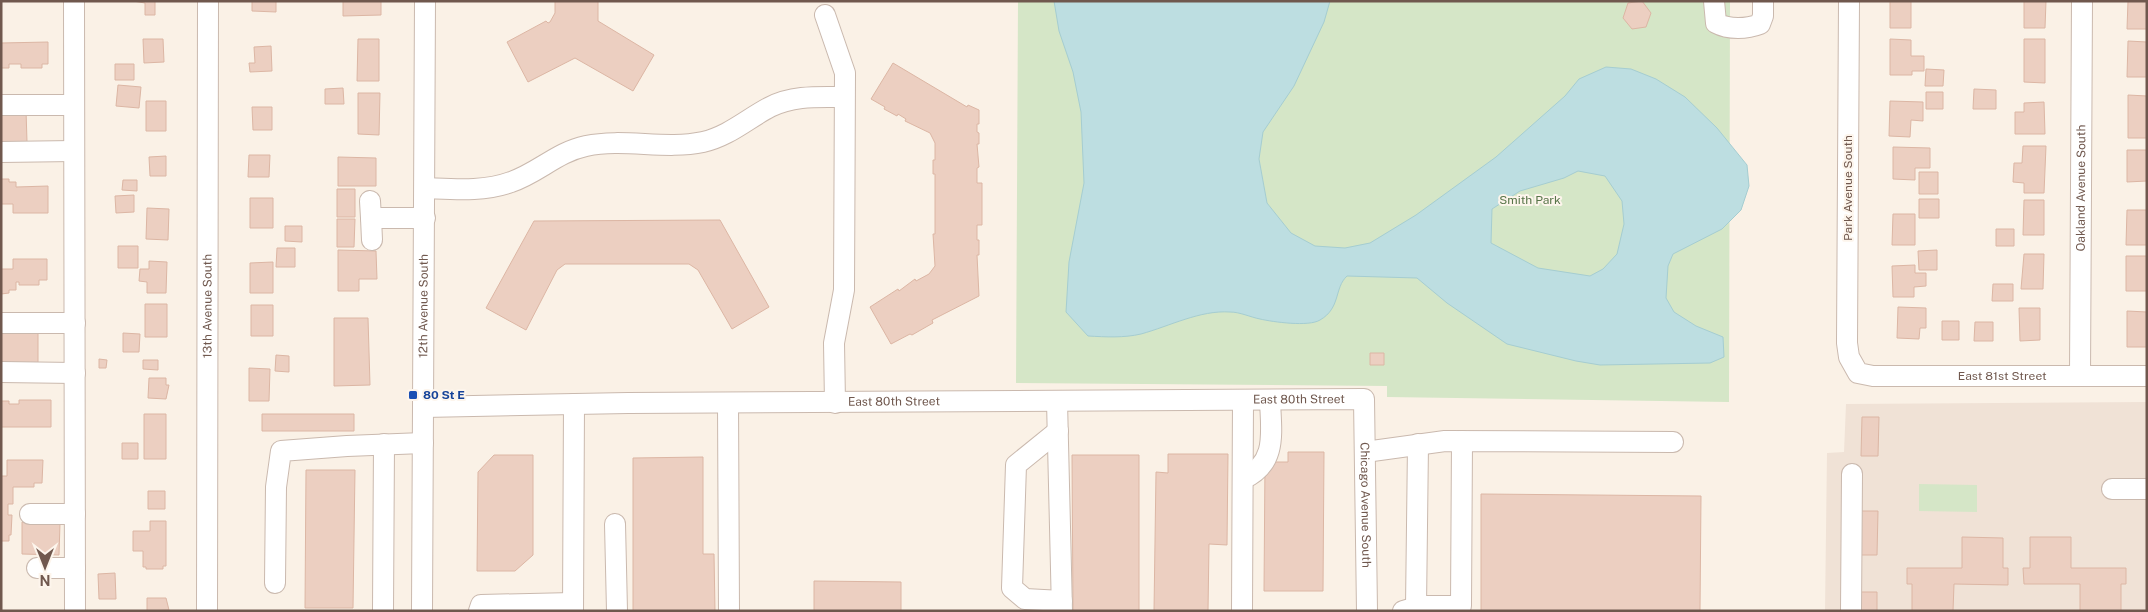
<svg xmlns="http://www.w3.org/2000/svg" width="2148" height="612" viewBox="0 0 2148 612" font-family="'Public Sans',sans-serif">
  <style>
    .residential { fill: #f0e2d6 }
    .green { fill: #d5e6c7 }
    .water { fill: #bddee1; stroke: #a5cdd1; fill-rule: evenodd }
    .building { fill: #eccfc1; stroke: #dcb6a4 }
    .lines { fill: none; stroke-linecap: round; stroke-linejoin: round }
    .minor-casing { stroke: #cab9ae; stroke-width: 22 }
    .minor { stroke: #fff; stroke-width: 20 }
    .transit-dot { fill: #1a4fb4; stroke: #fdf5ec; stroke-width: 2 }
    .labels { text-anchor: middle; stroke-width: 4; stroke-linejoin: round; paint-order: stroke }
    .street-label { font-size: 12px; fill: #70584e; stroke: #fdf5ec }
    .park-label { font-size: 12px; fill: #577448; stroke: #fdf5ec }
    .transit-label { font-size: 12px; font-weight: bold; fill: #164399; stroke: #fdf5ec; text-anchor: start }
  </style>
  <rect width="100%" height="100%" fill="#faf1e6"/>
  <path class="residential" d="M2147,402v209h-322l2,-158 17,-1 2,-48z"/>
  <path class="green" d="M1018,1h712l-1,401 -342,-5v-11l-371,-3z
    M1919,484l58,1v27l-58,-1z"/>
  <path class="water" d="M1054,1h276l-6,21 -30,64 -31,46 -4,27 8,44 24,30 24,13 30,2 25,-5 46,-28 80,-58 69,-61 14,-17 27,-12 25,2 25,10 29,18 32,31 30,37 2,21 -8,24 -19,19 -49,25 -5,12 -2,32 8,14 22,14 27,11 1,20 -14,6 -110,2 -24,-4 -69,-17 -60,-41 -30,-25 -70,-2c-13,12 -6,32 -27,44 -11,7 -47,2 -60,-1 -10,-2 -20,-7 -30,-7 -30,-2 -60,14 -89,22 -17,4 -35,3 -53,2l-22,-24 3,-50 15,-79 -3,-71 -8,-40 -14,-41zM1578,171l27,5 17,25 2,23 -7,30 -14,15 -13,7 -52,-8 -47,-25 1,-34 28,-18 44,-13z"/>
  <path class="building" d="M133,1h22v14h-10v-12z
    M252,1h24v11l-24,-1z
    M343,1h38v14l-38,1z
    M555,1h43v20l56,34 -21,36 -58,-33 -47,24 -21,-40 39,-21 2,2 2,-1 5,-9z
    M1642,1l9,12 -5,14 -14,2 -9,-11 5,-15z
    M1890,1h21v27h-21z
    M2024,1h22l-1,27h-21z
    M2128,1h19v28h-20z
    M143,39h20l1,23 -20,1z
    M358,39h21v42h-22z
    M1890,39l21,1v16h13v15h-12v4h-22z
    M2024,39h21v44l-21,-1z
    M2128,41l19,1v35h-20z
    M48,42v22h-6v4h-21v-4h-12v4h-8v-25z
    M271,46l1,25 -22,1 -1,-9h6l-1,-16z
    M893,63l74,44 1,-2 11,5v14h-2v8l2,1v11h-2l2,23 -2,1v15h5v42h-5v15h2v15h-2l2,41 -47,24 1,3 -21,12 -2,-1 -19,10 -21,-37 28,-18 1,2 16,-12 1,2 13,-7 6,-8 -2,-32h2v-60h-2v-14h2v-17l-5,-10 -25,-12 1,-2 -8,-5 -1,2 -13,-7 1,-2 -14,-8z
    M115,64h19v16h-19z
    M1926,69l18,1 -1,16h-18z
    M118,85l23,2 -2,21 -23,-2z
    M343,88l1,16h-19v-15z
    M1974,89l22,1v19h-23z
    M1926,92h17v17h-17z
    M358,93h22l-1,42 -21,-1z
    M2128,95l19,1v42h-19z
    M146,101h20v30h-20z
    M1890,101l33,1v19l-12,-1 -1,17 -21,-1z
    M2044,102l1,32h-30v-22h9v-9z
    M252,107h20v23h-19z
    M1,110h25l1,32 -26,1z
    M2023,146h23l-2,47h-20v-10l-11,-1 1,-19h8z
    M1893,147l37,1v20h-15v12l-22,-1z
    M2127,150h20v31l-20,1z
    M249,155h21l-1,22h-21z
    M166,156v20h-16l-1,-19z
    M338,157l38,1v28h-38z
    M1919,172h19v22h-19z
    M1,179h8v3h7v5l32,-1v27h-35v-9h-12z
    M123,180h14v11l-15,-1z
    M337,189h18v28h-18z
    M134,195v17l-18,1 -1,-17z
    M250,198h23v30h-23z
    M1919,199h20v19h-20z
    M2024,200h20v35h-21z
    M147,208l22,1 -1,31 -22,-1z
    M2127,210h20v35h-21z
    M1893,214h22v31h-23z
    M337,219h18l-1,28h-17z
    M720,220l49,87 -37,22 -34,-59 -9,-6h-124l-8,6 -31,60 -40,-22 48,-87z
    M285,226h17v16l-17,-1z
    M1996,229h18v17h-18z
    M118,246h20v22h-20z
    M277,248h18v19h-19z
    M338,250l38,1 1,28h-18v12h-21z
    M1937,250v20h-18l-1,-19z
    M2024,254h20l-1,35h-22z
    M2126,256h21v35h-21z
    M13,259h34v21h-8v5h-20v-3h-3v8h-7v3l-8,1v-25h12z
    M149,261l18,1 -1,31h-19v-11l-8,-1 1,-12h9z
    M273,262v31h-23v-30z
    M1915,265v8h11v13l-12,1v10h-21l-1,-31z
    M1993,284h20v17h-21z
    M145,304h22v33h-22z
    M251,305h22v31h-22z
    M1898,307l28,1v20h-6l-1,11 -22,-1z
    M2019,308h21v32l-20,1z
    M2127,311l20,1v35h-20z
    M334,318h34l2,67 -36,1z
    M1942,321h17v19h-17z
    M1975,322h18v19h-19z
    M1,331h37v32h-37z
    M123,333l17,1 -1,18h-16z
    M1370,353h14v12h-14z
    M276,355l13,1v16l-14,-1z
    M99,359l8,1 -1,8h-7z
    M143,360h15v10l-15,-1z
    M249,368l21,1 -1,32h-20z
    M149,378h17v7h3l-3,14 -18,-1z
    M19,400h32v27h-50v-26h8v3h10z
    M144,414h22v45h-22z
    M262,414h92v17h-92z
    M1862,417h17l-1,39h-17z
    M122,443h16v16h-16z
    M1288,452h36l-1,139h-59l1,-129h23z
    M1168,454h60l-1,91 -18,-1 -1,67h-54l2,-139 12,1z
    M494,455h39v100l-18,16h-38l1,-99z
    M1072,455h67v156h-66z
    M703,457v97h11l1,57h-82v-153z
    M7,460h36l-1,23h-8v4h-21v17h-5v11h4l-1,20h-2v6h-8v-65h6z
    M306,470h49l-2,138h-48z
    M148,491h17v18h-17z
    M1481,494l220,2 -1,115h-219z
    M1861,511h17l-1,44h-16z
    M150,521h16v45h-3v3h-17v-2h-3v-16h-10v-20h17z
    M22,522l38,1 -1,32 -37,-1z
    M1962,537l41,1v30h5v17l-54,-1 -1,27h-41v-27h-5v-16h55z
    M2030,537h41v31h55v16h-5v27h-41v-27h-56l-1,-16h7z
    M115,573l1,26h-17l-1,-25z
    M814,581l87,1v29h-87z
    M1861,592h16v19h-16z
    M147,598h19l3,12 -22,1z"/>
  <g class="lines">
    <defs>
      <g id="minor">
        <path d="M74,1l1,610"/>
        <path d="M1714,1l2,22c13,7 31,6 44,1l3,-8v-15"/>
        <path id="s1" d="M1849,1l-2,342 2,14 9,16 15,3h274"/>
        <path d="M825,15l20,58 -1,217 -10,53 1,60"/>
        <path d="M1,105h73"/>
        <path d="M1,152l73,-1"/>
        <path d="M425,188c28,1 59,4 86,-6 27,-9 46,-30 75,-36 38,-8 79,4 117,-4 26,-6 44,-23 67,-35 23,-12 49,-10 74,-10"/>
        <path d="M370,201l1,17h54"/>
        <path d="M371,218l1,22"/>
        <path d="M1,323h74"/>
        <path d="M1,372l74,1"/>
        <path id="s2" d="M2080,376l2,-375"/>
        <path d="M1057,401l5,210"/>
        <path d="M728,403l1,208"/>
        <path id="s3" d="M424,407l204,-4 736,-4 3,212"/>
        <path d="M1058,431l-42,34 -4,123 13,11 37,2"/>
        <path d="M1365,452l80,-11 228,1"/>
        <path d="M1243,479c35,-16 28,-47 27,-79"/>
        <path d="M2112,489h35"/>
        <path d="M30,514h45"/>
        <path d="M615,524l2,87"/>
        <path d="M37,568h38"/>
        <path d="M275,583l1,-96 5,-36 66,-5 76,-3"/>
        <path d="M1416,607l2,-163"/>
        <path id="s4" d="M207,611l1,-610"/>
        <path d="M383,611l1,-167"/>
        <path id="s5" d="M422,611l3,-610"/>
        <path d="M479,611l2,-6 92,-2"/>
        <path d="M573,611l1,-207"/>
        <path d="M1242,611l1,-211"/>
        <path d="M1403,611l17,-5h41l1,-165"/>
        <path d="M1851,611l1,-137"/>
      </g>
    </defs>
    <use href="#minor" class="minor-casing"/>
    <use href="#minor" class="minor"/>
  </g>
  <rect class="transit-dot" x="408" y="390" width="10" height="10" rx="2.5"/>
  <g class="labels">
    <g class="street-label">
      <text transform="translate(1848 188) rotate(-90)" y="4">Park Avenue South</text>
      <text dy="4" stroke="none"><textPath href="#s2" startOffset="188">Oakland Avenue South</textPath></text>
      <text dy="4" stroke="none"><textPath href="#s4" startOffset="305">13th Avenue South</textPath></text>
      <text dy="4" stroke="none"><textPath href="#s5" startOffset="305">12th Avenue South</textPath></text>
      <text dy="4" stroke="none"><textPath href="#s1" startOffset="519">East 81st Street</textPath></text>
      <text dy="4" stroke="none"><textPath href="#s3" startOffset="875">East 80th Street</textPath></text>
      <text dy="4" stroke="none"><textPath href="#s3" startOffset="470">East 80th Street</textPath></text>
      <text dy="4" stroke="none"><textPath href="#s3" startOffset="1046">Chicago Avenue South</textPath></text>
    </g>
    <g class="park-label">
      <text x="1530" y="204">Smith Park</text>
    </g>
    <g class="transit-label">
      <text x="423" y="399">80 St E</text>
    </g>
  </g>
  <rect width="2148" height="612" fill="none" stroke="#70584e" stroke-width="5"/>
  <g transform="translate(45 567) rotate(180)" stroke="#fdf5ec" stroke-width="4" paint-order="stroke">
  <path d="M0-4L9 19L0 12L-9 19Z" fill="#70584e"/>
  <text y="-8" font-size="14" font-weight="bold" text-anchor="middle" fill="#70584e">N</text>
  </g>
</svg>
